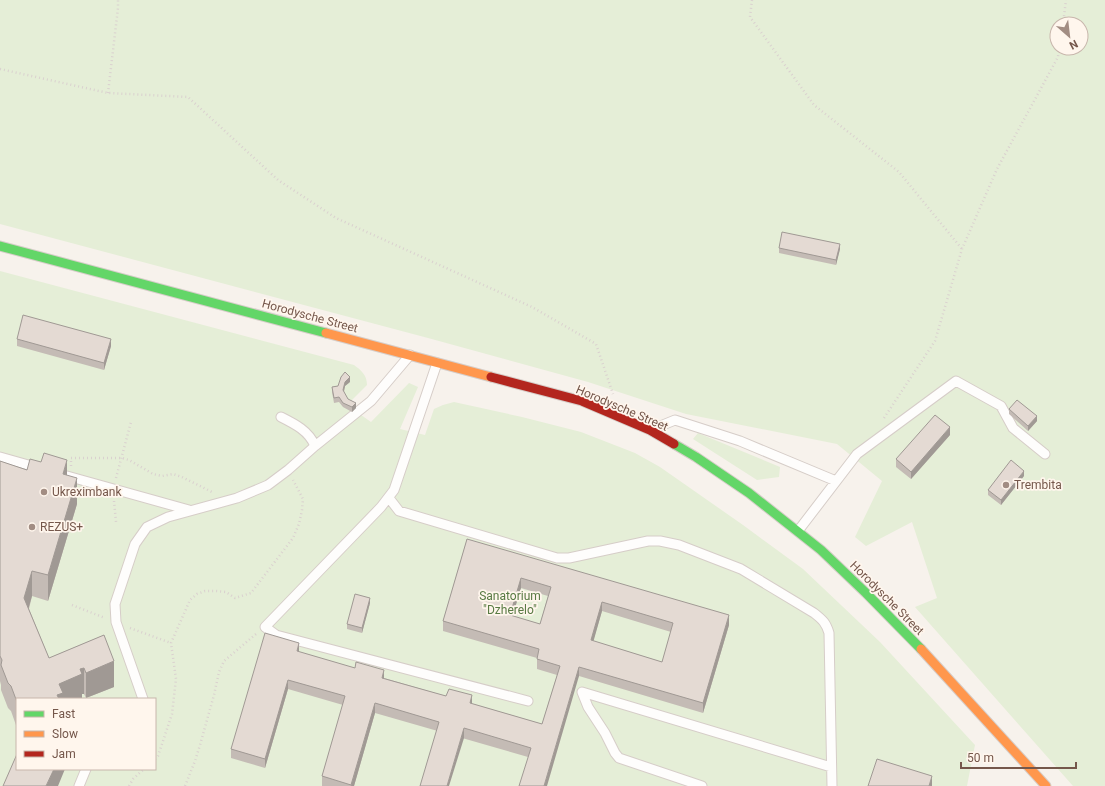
<svg xmlns="http://www.w3.org/2000/svg" width="1105" height="786" viewBox="0 0 1105 786" font-family="Roboto,sans-serif">
  <style>
    .green { fill: #e5eed7; fill-rule: evenodd }
    .lines { fill: none; stroke-linecap: round; stroke-linejoin: round }
    .lane-casing { stroke: #d6cdc8; stroke-width: 11 }
    .fast-casing { stroke: #d6cdc8; stroke-width: 11 }
    .slow-casing { stroke: #d6cdc8; stroke-width: 11 }
    .jam-casing { stroke: #d6cdc8; stroke-width: 11 }
    .path { stroke: #dad1cf; stroke-width: 2.5; stroke-dasharray: 1 3; stroke-linecap: butt }
    .lane { stroke: #fefdfc; stroke-width: 9 }
    .fast { stroke: #63d668; stroke-width: 9 }
    .slow { stroke: #ff974d; stroke-width: 9 }
    .jam { stroke: #b3261e; stroke-width: 9 }
    .wall { fill: #c4bbb5; fill-rule: evenodd }
    .shaded-wall { fill: #a09994 }
    .building { fill: #e4dad3; stroke: #a09994; fill-rule: evenodd }
    .poi-dot { fill: #a28d83; stroke: #fff6ed; stroke-width: 1.5 }
    .labels { text-anchor: middle; stroke-width: 3.5; stroke-linejoin: round; paint-order: stroke }
    .street-label { font-size: 12px; fill: #75574b; stroke: #fff6ed }
    .poi-label { font-size: 12px; fill: #75574b; stroke: #fff6ed; text-anchor: start }
    .park-label { font-size: 12px; fill: #587a43; stroke: #fff6ed }
  </style>
  <rect width="100%" height="100%" fill="#f7f2ec"/>
  <path class="green" d="M0,0h1105v786h-32l-158,-179 22,-9 -25,-76 -46,24 -11,-9 27,-56 -45,-37 -151,-30 -98,-32 -160,-44 -428,-114zM1057,24h24v24h-24z
    M0,271l354,94c7,5 13,10 13,20l-19,19 6,6 17,12 38,-39 9,4 -18,42 25,6 9,-26 9,-4 11,-3 68,15 59,15 54,21 25,14 83,58 60,44 77,73 95,103 -8,41h-967zM17,699h138v70h-138z
    M698,433l82,34 -1,10 -22,3 -64,-41z"/>
  <g class="lines">
    <defs>
      <path id="lane" d="M437,363l-43,127 -13,17 -116,120 11,8 252,66
        M281,417c14,7 28,14 34,29
        M653,429l22,-9 65,21 96,40
        M0,457l39,11
        M67,476l122,34
        M389,498l10,13 158,47h12l79,-17h12l19,4 62,24 73,44c9,7 12,10 15,20l3,153
        M798,531l59,-77 99,-73 45,25 12,22 32,26
        M143,699l-27,-77 -1,-18 20,-60 12,-17 21,-10 69,-19 31,-13 20,-15 27,-24 56,-45 39,-46
        M79,786l7,-17
        M702,786l-83,-28 -4,-5 -10,-20 -17,-26 -6,-15 249,75"/>
      <path id="fast" d="M0,246l326,87
        M674,444l22,13 53,36 72,57 45,43 55,56"/>
      <path id="slow" d="M326,333l165,44
        M921,649l125,137"/>
      <path id="jam" d="M491,377l91,24 68,29 24,14"/>
    </defs>
    <use href="#lane" class="lane-casing"/>
    <use href="#fast" class="fast-casing"/>
    <use href="#slow" class="slow-casing"/>
    <use href="#jam" class="jam-casing"/>
    <path class="path" d="M752,0l-2,17 64,88 85,67 63,77
      M1063,24l3,-24
      M0,69l108,24 80,4 90,83 58,38 196,89 64,37 17,50
      M108,93l10,-85v-8
      M884,418l51,-77 27,-92 35,-80 61,-112 1,-9
      M71,466v-8h51l7,2 24,14 9,2 11,-2 9,3 30,15
      M116,478l15,-56
      M114,501l2,21
      M72,605l33,13
      M130,628l41,15
      M155,759l3,-3 14,-42 4,-35 -5,-36 19,-43 7,-6 8,-3h11l10,1 9,6 16,-5 42,-55 6,-14 3,-14 1,-11 -10,-19
      M129,786l4,-7 11,-10
      M185,786l10,-25 5,-16 14,-50 5,-23 5,-11 32,-27"/>
    <use href="#lane" class="lane"/>
    <use href="#fast" class="fast"/>
    <use href="#slow" class="slow"/>
    <use href="#jam" class="jam"/>
  </g>
  <path class="wall" d="M779,248l61,1 -4,16 -57,-12z
    M17,339l94,7 -7,24 -87,-24z
    M350,382l-5,4 -1,6 4,7 8,9 -4,4 -9,-5 -4,-5 -5,1 -2,-11v-5l6,-1z
    M1009,409l28,12 -9,10 -19,-17z
    M950,435l-39,44 -15,-12v-8z
    M0,461l27,9 40,5 10,29 -29,97 -16,-5 -3,13 20,49 55,-23 10,52 -28,11 -2,-4h-2v5h-65v29l-6,-17 -3,-3 -7,-18v-5l-1,-4z
    M1024,476l-23,29 -13,-10v-5z
    M467,539l262,86 -26,88 -124,-37 -51,81 -153,-44 -21,73h-32v-10l21,-71 -55,-16 -23,79 -34,-10v-9l68,-97 85,26 158,46 15,-49 -20,-6v-11l-94,-27v-10zM521,588l27,8 -8,28 -28,-8zM602,611l69,21 -9,30 -69,-21z
    M370,603l-8,30 -15,-4v-5z"/>
  <path class="shaded-wall" d="M840,244v5l-4,16v-5z
    M111,339v7l-7,24v-7z
    M350,377v5l-5,4 -2,9v-5l2,-8z
    M356,403v5l-4,4v-5z
    M1037,416v5l-9,10v-5z
    M950,427v8l-39,44v-7z
    M67,460v26l-4,-12z
    M1024,471v5l-23,29v-5z
    M77,478v26l-29,97v-26z
    M32,571v25l-8,28v-26z
    M521,578v10l-11,37v-10z
    M370,598v5l-8,30v-5z
    M602,602v9l-11,39v-10z
    M729,615v10l-26,88v-10z
    M299,643v9l-2,-1z
    M114,661v26l-28,11v-25z
    M579,667v9l-32,110h-3z
    M84,668v26h-2v5h-25l2,-15 21,-15z
    M384,670v10l-2,-2z
    M288,680v9l-23,79v-9z
    M472,695v10l-2,-2z
    M375,703v10l-21,73h-3z
    M464,728v10l-15,48h-2z
    M54,769h11l-7,17h-12z
    M932,776v10h-3z"/>
  <path class="building" d="M782,232l58,12 -4,16 -57,-12z
    M23,315l88,24 -7,24 -87,-24z
    M345,372l5,5 -5,5 -2,8 5,9 8,4 -4,4 -9,-4 -4,-6 -5,1 -2,-11 6,-1 3,-9z
    M1017,400l20,16 -9,10 -19,-17z
    M935,415l15,12 -39,45 -15,-13z
    M44,453l23,7 -4,14 14,4 -29,97 -16,-4 -8,27 25,60 55,-23 10,26 -28,12 -2,-5 -4,1 2,5 -23,10 4,9 -6,2 2,4h-42v3l-6,-16 -3,-3 -7,-18 1,-5 -2,-4v-195l27,9 3,-11 11,3z
    M1011,460l13,11 -23,29 -13,-10z
    M467,539l262,76 -26,88 -124,-36 -35,119h-25l12,-38 -67,-20 -17,58h-27l19,-64 -64,-19 -24,82 -29,-9 23,-80 -57,-16 -23,79 -34,-10 34,-116 34,10 -2,8 58,17 1,-6 28,8 -2,8 64,18 3,-7 23,6 -2,8 72,21 18,-58 -23,-7 2,-10 -96,-28zM521,578l30,9 -11,37 -30,-9zM602,602l71,21 -11,39 -71,-22z
    M355,594l15,4 -8,30 -15,-4z
    M17,754v15h37l-8,17h-43z
    M877,759l55,17 -3,10h-61z"/>
  <g class="poi-dot">
    <circle cx="1006" cy="485" r="4"/>
    <circle cx="44" cy="492" r="4"/>
    <circle cx="32" cy="527" r="4"/>
  </g>
  <g class="labels">
    <g class="street-label">
      <text transform="translate(310 316) rotate(15)" y="4">Horodysche Street</text>
      <text transform="translate(622 408) rotate(23)" y="4">Horodysche Street</text>
      <text transform="translate(887 598) rotate(45)" y="4">Horodysche Street</text>
    </g>
    <g class="poi-label">
      <text x="1014" y="489">Trembita</text>
      <text x="52" y="496">Ukreximbank</text>
      <text x="40" y="531">REZUS+</text>
    </g>
    <g class="park-label">
      <text x="510" y="600">Sanatorium<tspan x="510" dy="14">"Dzherelo"</tspan></text>
    </g>
  </g>
  <rect x="16" y="698" width="140" height="72" fill="#fff6ed" stroke="#c8b6ac"/>
  <rect x="24" y="711" width="20" height="6" fill="#63d668" stroke="#c8b6ac"/>
  <text x="52" y="718" font-size="12" fill="#75574b">Fast</text>
  <rect x="24" y="731" width="20" height="6" fill="#ff974d" stroke="#c8b6ac"/>
  <text x="52" y="738" font-size="12" fill="#75574b">Slow</text>
  <rect x="24" y="751" width="20" height="6" fill="#b3261e" stroke="#c8b6ac"/>
  <text x="52" y="758" font-size="12" fill="#75574b">Jam</text>
  <g transform="translate(1069 36) rotate(152)"><circle r="19" fill="#fff6ed" stroke="#c8b6ac"/>
  <path d="M0-3L7 15L0 10L-7 15Z" fill="#a28d83"/>
  <text y="-6" font-size="11" font-weight="bold" text-anchor="middle" fill="#75574b">N</text>
  </g>
  <path d="M961 762v6h115v-6" fill="none" stroke="#75574b" stroke-width="2"/>
  <text x="967" y="762" font-size="12" fill="#75574b" stroke="#fff6ed" stroke-width="3" paint-order="stroke">50 m</text>
</svg>
